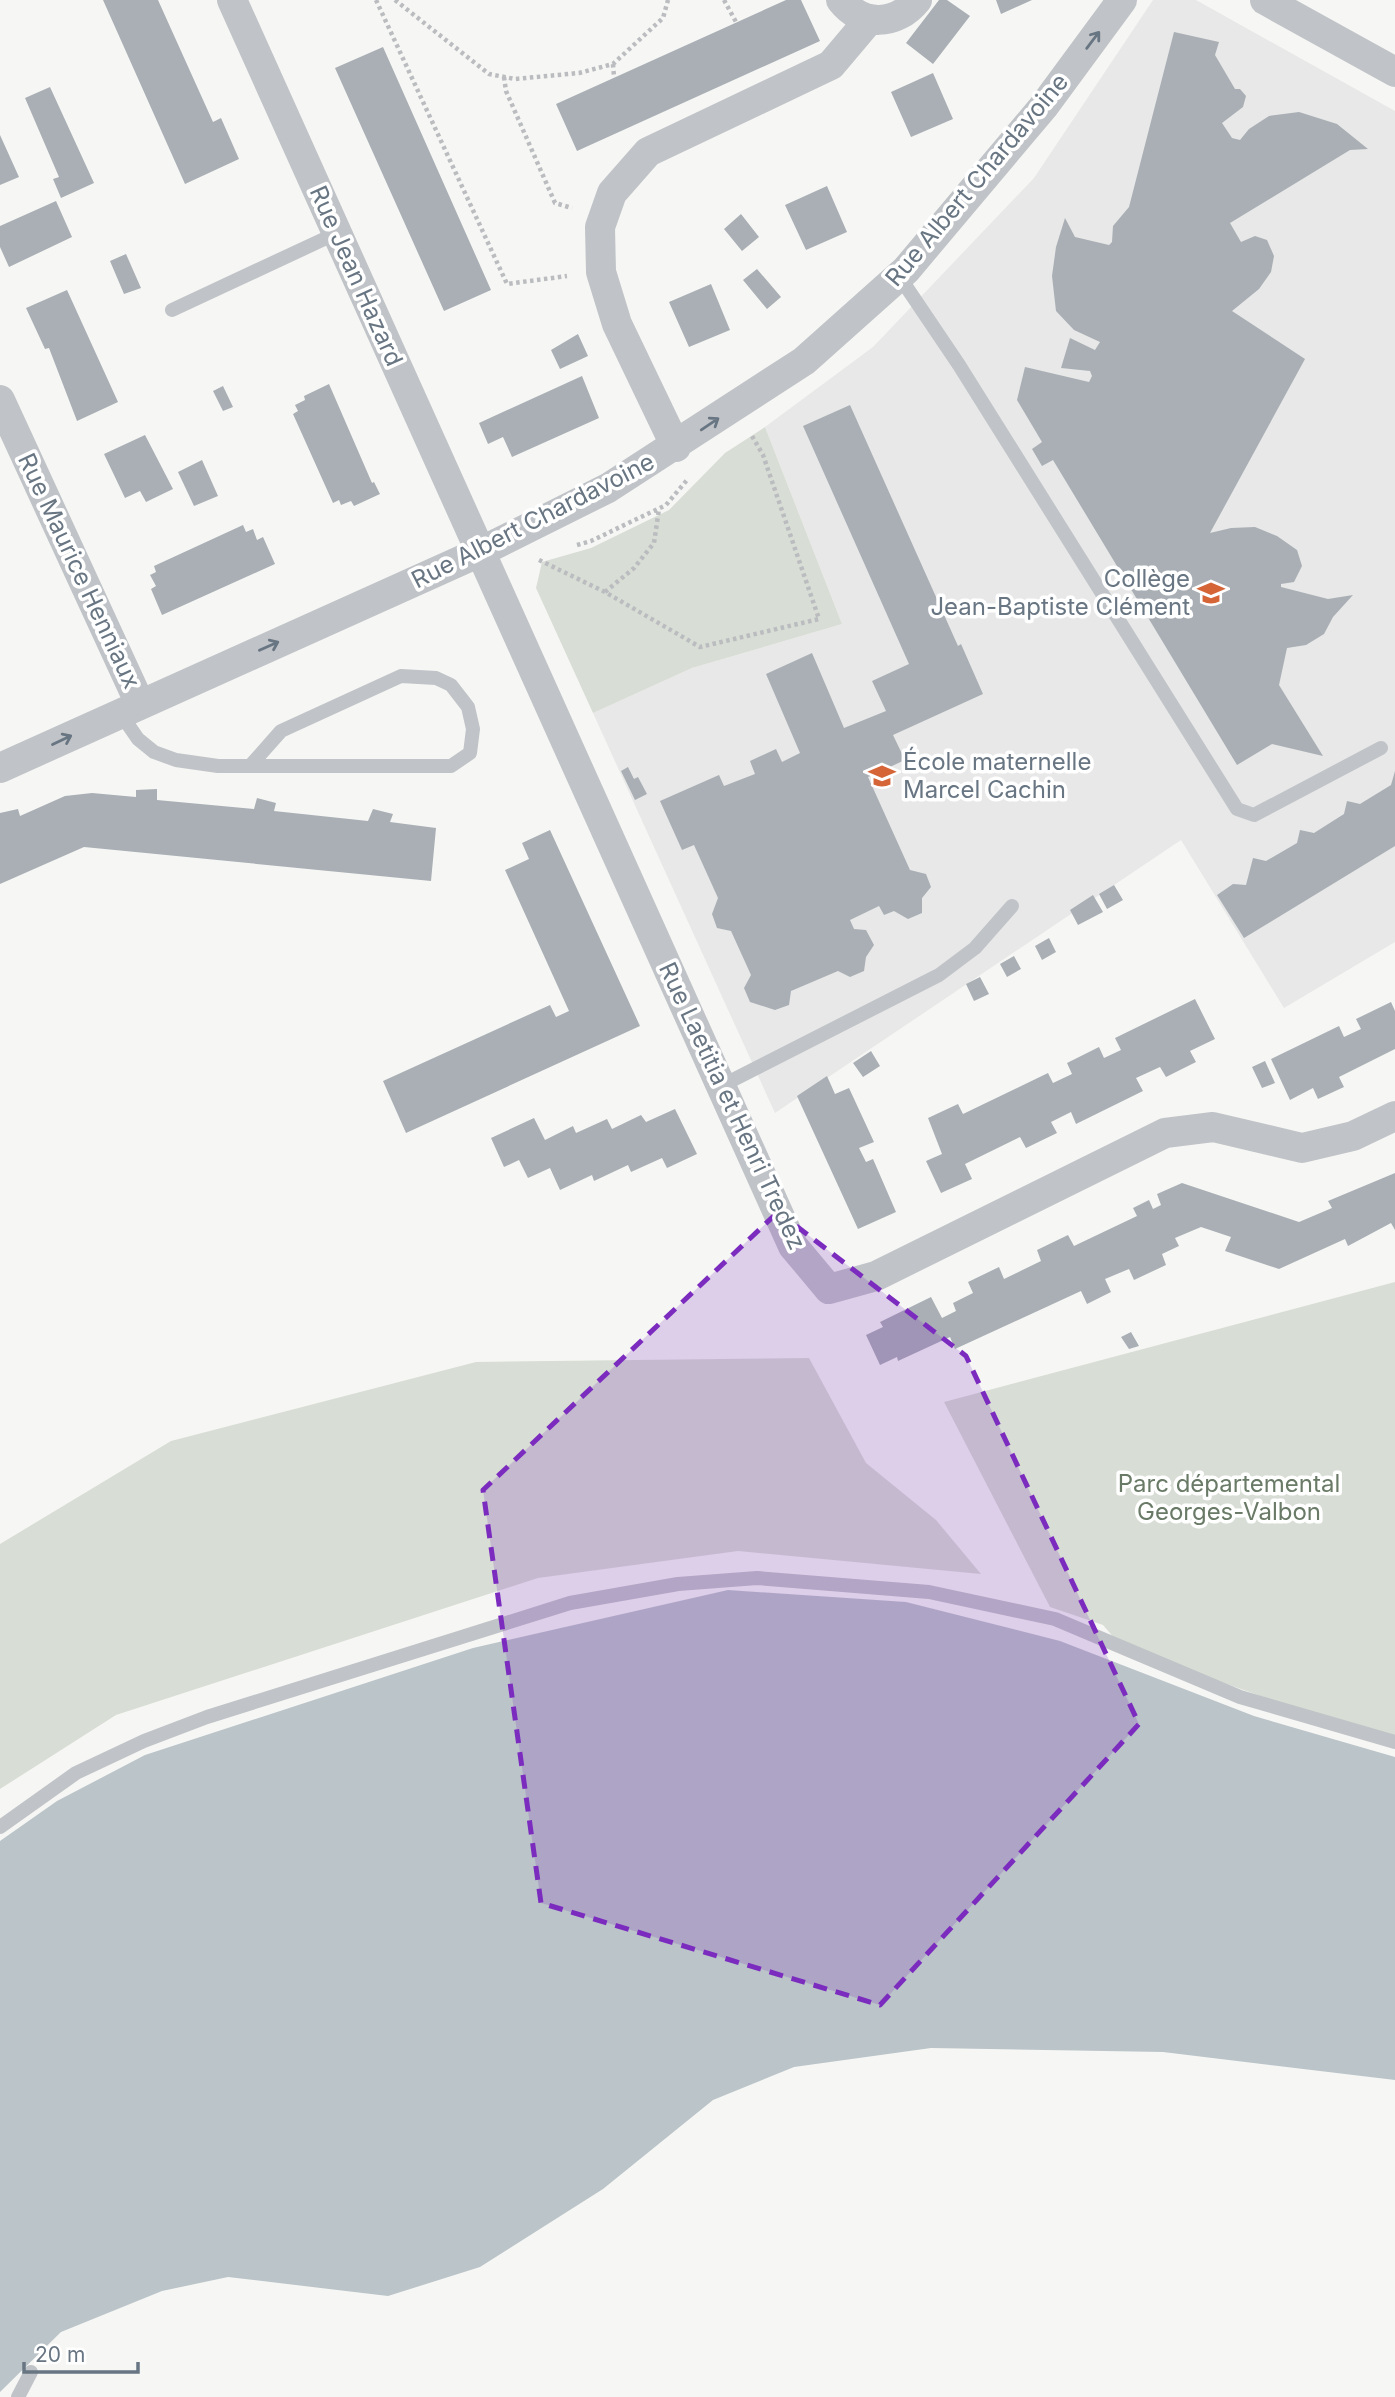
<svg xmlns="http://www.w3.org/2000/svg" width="1395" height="2397" viewBox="0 0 1395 2397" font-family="Inter,sans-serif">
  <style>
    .built { fill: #e7e8e7 }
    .green { fill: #d8ddd5 }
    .water { fill: #bbc4c9 }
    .building { fill: #a9afb5 }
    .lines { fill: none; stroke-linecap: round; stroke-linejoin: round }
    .path { stroke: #babcbf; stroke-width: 4.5; stroke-dasharray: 3.5 3.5; stroke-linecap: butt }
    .lane { stroke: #c0c3c7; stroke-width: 14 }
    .street { stroke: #c0c3c7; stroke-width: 30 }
    .oneway { stroke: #687582 }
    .marked { fill: #7b2cbf; fill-opacity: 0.2; stroke: #7b2cbf; stroke-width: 5; stroke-dasharray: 14 9; stroke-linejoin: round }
    .labels { text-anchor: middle; stroke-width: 7; stroke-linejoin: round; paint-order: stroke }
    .street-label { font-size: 24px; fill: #687582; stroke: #fff }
    .poi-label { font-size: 24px; fill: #687582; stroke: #fff; text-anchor: end }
    .park-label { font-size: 24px; fill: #697a66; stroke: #fff }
  </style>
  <rect width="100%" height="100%" fill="#f6f7f4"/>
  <path class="built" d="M1153,0h43l199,111v831l-111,66 -103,-168 -406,273 -182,-400 99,-45 150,-44 -77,-197 108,-80 161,-169z"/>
  <path class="green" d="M765,427l77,197 -150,44 -99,45 -57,-125 6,-26 49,-14 78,-38 56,-57z
    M1395,1282v458l-21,-4 -252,-89 -19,-22 -53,-18 -106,-205z
    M809,1358l57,105 70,57 45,54 -243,-23 -200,27 -422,137 -116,74v-245l171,-103 305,-79z"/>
  <path class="water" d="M728,1590l178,12 154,39 194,75 141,41v323l-232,-28 -232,-4 -137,19 -81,33 -110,89 -123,78 -92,29 -160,-19 -66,14 -101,41 -61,60v-551l57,-40 88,-46 328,-107z"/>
  <path class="building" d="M103,0h55l55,122 8,-4 18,41 -54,25z
    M786,0h15l19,41 -243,110 -21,-47z
    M939,0h8l23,16 -37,48 -27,-21z
    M996,0h36l-31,14z
    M1174,32l45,10 -4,13 20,34h5l6,7 -3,11 -21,16 10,15 8,2 9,-11 20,-13 30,-4 38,12 31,25 -18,1 -120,73 11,19 14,-6 12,4 7,16 -3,16 -12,17 -27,22 73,48 -95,174 21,-5 24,-1 22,9 20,14 5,16 -8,16 -13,2v3l47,12 25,-4 -20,22 -9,17 -18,11 -19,3 -8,37 44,71 -51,-12 -35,21 -184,-305 -11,6 -10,-17 10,-7 -25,-42 8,-33 64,15 3,-6 -2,-5 -29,-3 9,-30 25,12 5,-8 -26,-12 -18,-19 -4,-35 4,-29 9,-29 10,19 34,8 3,-3 1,-16 16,-19z
    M383,47l108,243 -47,21 -109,-243z
    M933,73l20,46 -42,18 -20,-45z
    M50,87l44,96 -33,15 -8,-19 6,-2 -34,-79z
    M0,135l19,42 -19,8z
    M827,186l20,46 -41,18 -21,-45z
    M56,201l16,36 -63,30 -9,-20v-21z
    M741,214l18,23 -17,14 -18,-22z
    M126,254l15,34 -17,6 -14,-33z
    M757,269l24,28 -14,12 -24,-29z
    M711,284l19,46 -41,17 -20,-45z
    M67,290l51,112 -41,19 -28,-73 -4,1 -19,-41z
    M578,334l10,22 -28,13 -9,-19z
    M582,376l17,42 -87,39 -9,-20 -15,7 -9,-21z
    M329,384l43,99 2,-1 6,12 -26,12 -3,-5 -10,4 -2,-5 -6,3 -40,-89 5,-3 -3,-6 10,-5 -1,-4z
    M223,386l10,21 -10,4 -10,-20z
    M850,405l108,241 3,-2 22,50 -90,41 12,25 -37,17 42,93 16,4 5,13 -9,11v15l-14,6 -14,-8 -10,4 -5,-9 -29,14 4,9 12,1 8,15 -8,12 -2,14 -14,6 -12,-6 -47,20 -2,14 -14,5 -25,-8 -6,-14 7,-13 -20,-44 -14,-3 -5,-14 6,-16 -24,-53 -12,5 -22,-49 59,-26 5,11 31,-12 -5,-13 26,-12 6,13 18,-9 -34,-79 46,-21 32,75 42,-17 -14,-30 37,-17 -106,-238z
    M145,435l28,54 -27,13 -6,-11 -15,7 -21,-44z
    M202,460l16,36 -24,10 -16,-34z
    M243,525l3,7 7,-3 4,11 6,-3 12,27 -113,51 -11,-26 5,-3 -6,-11 6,-3 -2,-6z
    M628,767l6,12 4,-2 9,17 -12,6 -14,-29z
    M1395,771v75l-151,92 -27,-43 16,-11 13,1 7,-27 13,3 31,-18 3,-13 14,3 30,-19 3,-13 13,3 31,-19z
    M157,789v11l97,9 3,-11 19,5 -2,8 94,10 5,-12 20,5 -3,8 46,6 -5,53 -347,-34 -84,37v-71l18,-4 2,7 45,-20 27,-3 44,4v-7z
    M550,830l90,196 -234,107 -23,-52 167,-76 6,12 13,-6 -64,-141 24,-11 -7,-16z
    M1114,885l9,15 -16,9 -8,-15z
    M1093,895l10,17 -25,13 -8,-15z
    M1049,938l7,14 -14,8 -7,-14z
    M1014,956l7,13 -14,8 -7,-13z
    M980,977l9,17 -15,7 -8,-17z
    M1195,999l20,40 -25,12 6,11 -30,15 -6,-10 -24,11 7,13 -67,33 -5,-12 -20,10 6,11 -31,15 -6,-11 -55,27 7,15 -31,14 -15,-32 16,-7 -14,-36 30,-14 5,10 85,-41 5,10 19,-9 -5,-11 32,-16 5,11 17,-8 -6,-12z
    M1391,1002l4,9v38l-56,28 5,10 -26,12 -5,-11 -23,12 -19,-41 68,-33 5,11 17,-8 -5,-10z
    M871,1051l9,15 -17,11 -10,-14z
    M1265,1061l10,22 -13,5 -10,-21z
    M827,1076l8,18 14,-6 25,54 -15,6 7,14 7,-3 23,53 -38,17 -61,-133z
    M675,1109l22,45 -30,14 -5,-10 -31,14 -3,-7 -34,16 -2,-6 -32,15 -10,-22 -22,10 -9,-18 -15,7 -13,-29 43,-20 11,22 28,-14 3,7 31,-14 5,10 29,-14 5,7z
    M1395,1173v57l-4,-7 -43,23 -3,-7 -66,30 -54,-18 6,-14 -30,-10 -26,11 4,8 -17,8 4,11 -32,15 -5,-11 -24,10 6,13 -24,12 -6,-13 -126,58 -5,-12 -52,24 -1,-4 -17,8 -14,-30 17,-8 -3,-5 51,-25 11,21 14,-7 -3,-8 20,-10 -5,-11 31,-15 5,12 37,-18 -4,-11 31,-15 6,11 63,-30 -4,-8 16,-8 4,9 8,-4 -4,-11 25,-11 117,39 33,-14 -4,-7z
    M1131,1332l8,14 -10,3 -8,-12z"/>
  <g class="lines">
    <path class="path" d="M376,0l131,284 60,-8
      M395,0l94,74 26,5 64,-6 34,-9 50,-46 5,-18
      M724,0l12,22
      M613,64l1,13
      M504,77l2,14 49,112 17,5
      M577,545l14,-4 75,-36 21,-25
      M539,560l66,32 95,55 119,-28 -56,-164 -11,-19
      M605,592l29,-24 20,-25 5,-34"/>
    <path class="lane" d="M899,276l60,89 278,444 17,6 127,-67
      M172,310l165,-77
      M120,713l18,26 16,13 22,8 42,6h233l19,-13 3,-24 -5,-22 -17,-22 -15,-7 -35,-2 -120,55 -31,35
      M721,1086l218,-111 36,-27 37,-42
      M0,1827l76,-54 68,-32 63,-24 363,-114 108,-19 79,-6 172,14 126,27 185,78 155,45
      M18,2397l13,-25"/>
    <path class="street" d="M232,0l561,1246 36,43 47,-13 289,-143 48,-6 89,21 51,-12 42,-20
      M841,0c21,27 55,26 76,0
      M1265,0l130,72
      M0,400l140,304
      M676,447l-59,-123 -16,-52 -1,-45 12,-34 36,-41 183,-87 38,-45
      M0,768l480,-216 128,-64 196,-127 102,-91 138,-164 78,-106"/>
  </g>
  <defs><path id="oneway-shaft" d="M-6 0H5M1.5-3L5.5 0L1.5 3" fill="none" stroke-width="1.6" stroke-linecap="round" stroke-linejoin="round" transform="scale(1.75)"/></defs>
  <g class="oneway">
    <use href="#oneway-shaft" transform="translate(1093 40) rotate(-53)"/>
    <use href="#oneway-shaft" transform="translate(710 424) rotate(-34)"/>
    <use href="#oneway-shaft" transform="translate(269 646) rotate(-24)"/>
    <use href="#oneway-shaft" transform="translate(62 740) rotate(-25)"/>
  </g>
  <path class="marked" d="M778,1212l188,144 173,368 -259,281 -339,-102 -58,-413z"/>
  <defs>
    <symbol id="school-bare" viewBox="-9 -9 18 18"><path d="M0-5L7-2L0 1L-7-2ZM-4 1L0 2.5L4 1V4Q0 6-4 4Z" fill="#d56436" stroke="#fff" stroke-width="2.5" paint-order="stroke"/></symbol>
  </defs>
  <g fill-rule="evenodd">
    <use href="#school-bare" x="1192" y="574" width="38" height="38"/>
    <use href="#school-bare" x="863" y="757" width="38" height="38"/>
  </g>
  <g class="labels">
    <g class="street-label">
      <text transform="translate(977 180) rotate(-50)" y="8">Rue Albert Chardavoine</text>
      <text transform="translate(356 276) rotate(66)" y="8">Rue Jean Hazard</text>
      <text transform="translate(533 521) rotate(-27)" y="8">Rue Albert Chardavoine</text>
      <text transform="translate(79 571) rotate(65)" y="8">Rue Maurice Henniaux</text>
      <text transform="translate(732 1106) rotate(65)" y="8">Rue Laetitia et Henri Tredez</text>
    </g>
    <g class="poi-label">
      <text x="1190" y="587">Collège<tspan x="1190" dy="28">Jean-Baptiste Clément</tspan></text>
      <text x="903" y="770" text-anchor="start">École maternelle<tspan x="903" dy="28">Marcel Cachin</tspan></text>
    </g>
    <g class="park-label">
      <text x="1229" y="1492">Parc départemental<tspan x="1229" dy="28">Georges-Valbon</tspan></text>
    </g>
  </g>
  <path d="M24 2362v10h114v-10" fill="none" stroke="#687582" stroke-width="3.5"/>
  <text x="35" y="2362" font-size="21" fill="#687582" stroke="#ffffff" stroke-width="5" paint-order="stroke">20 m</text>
</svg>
